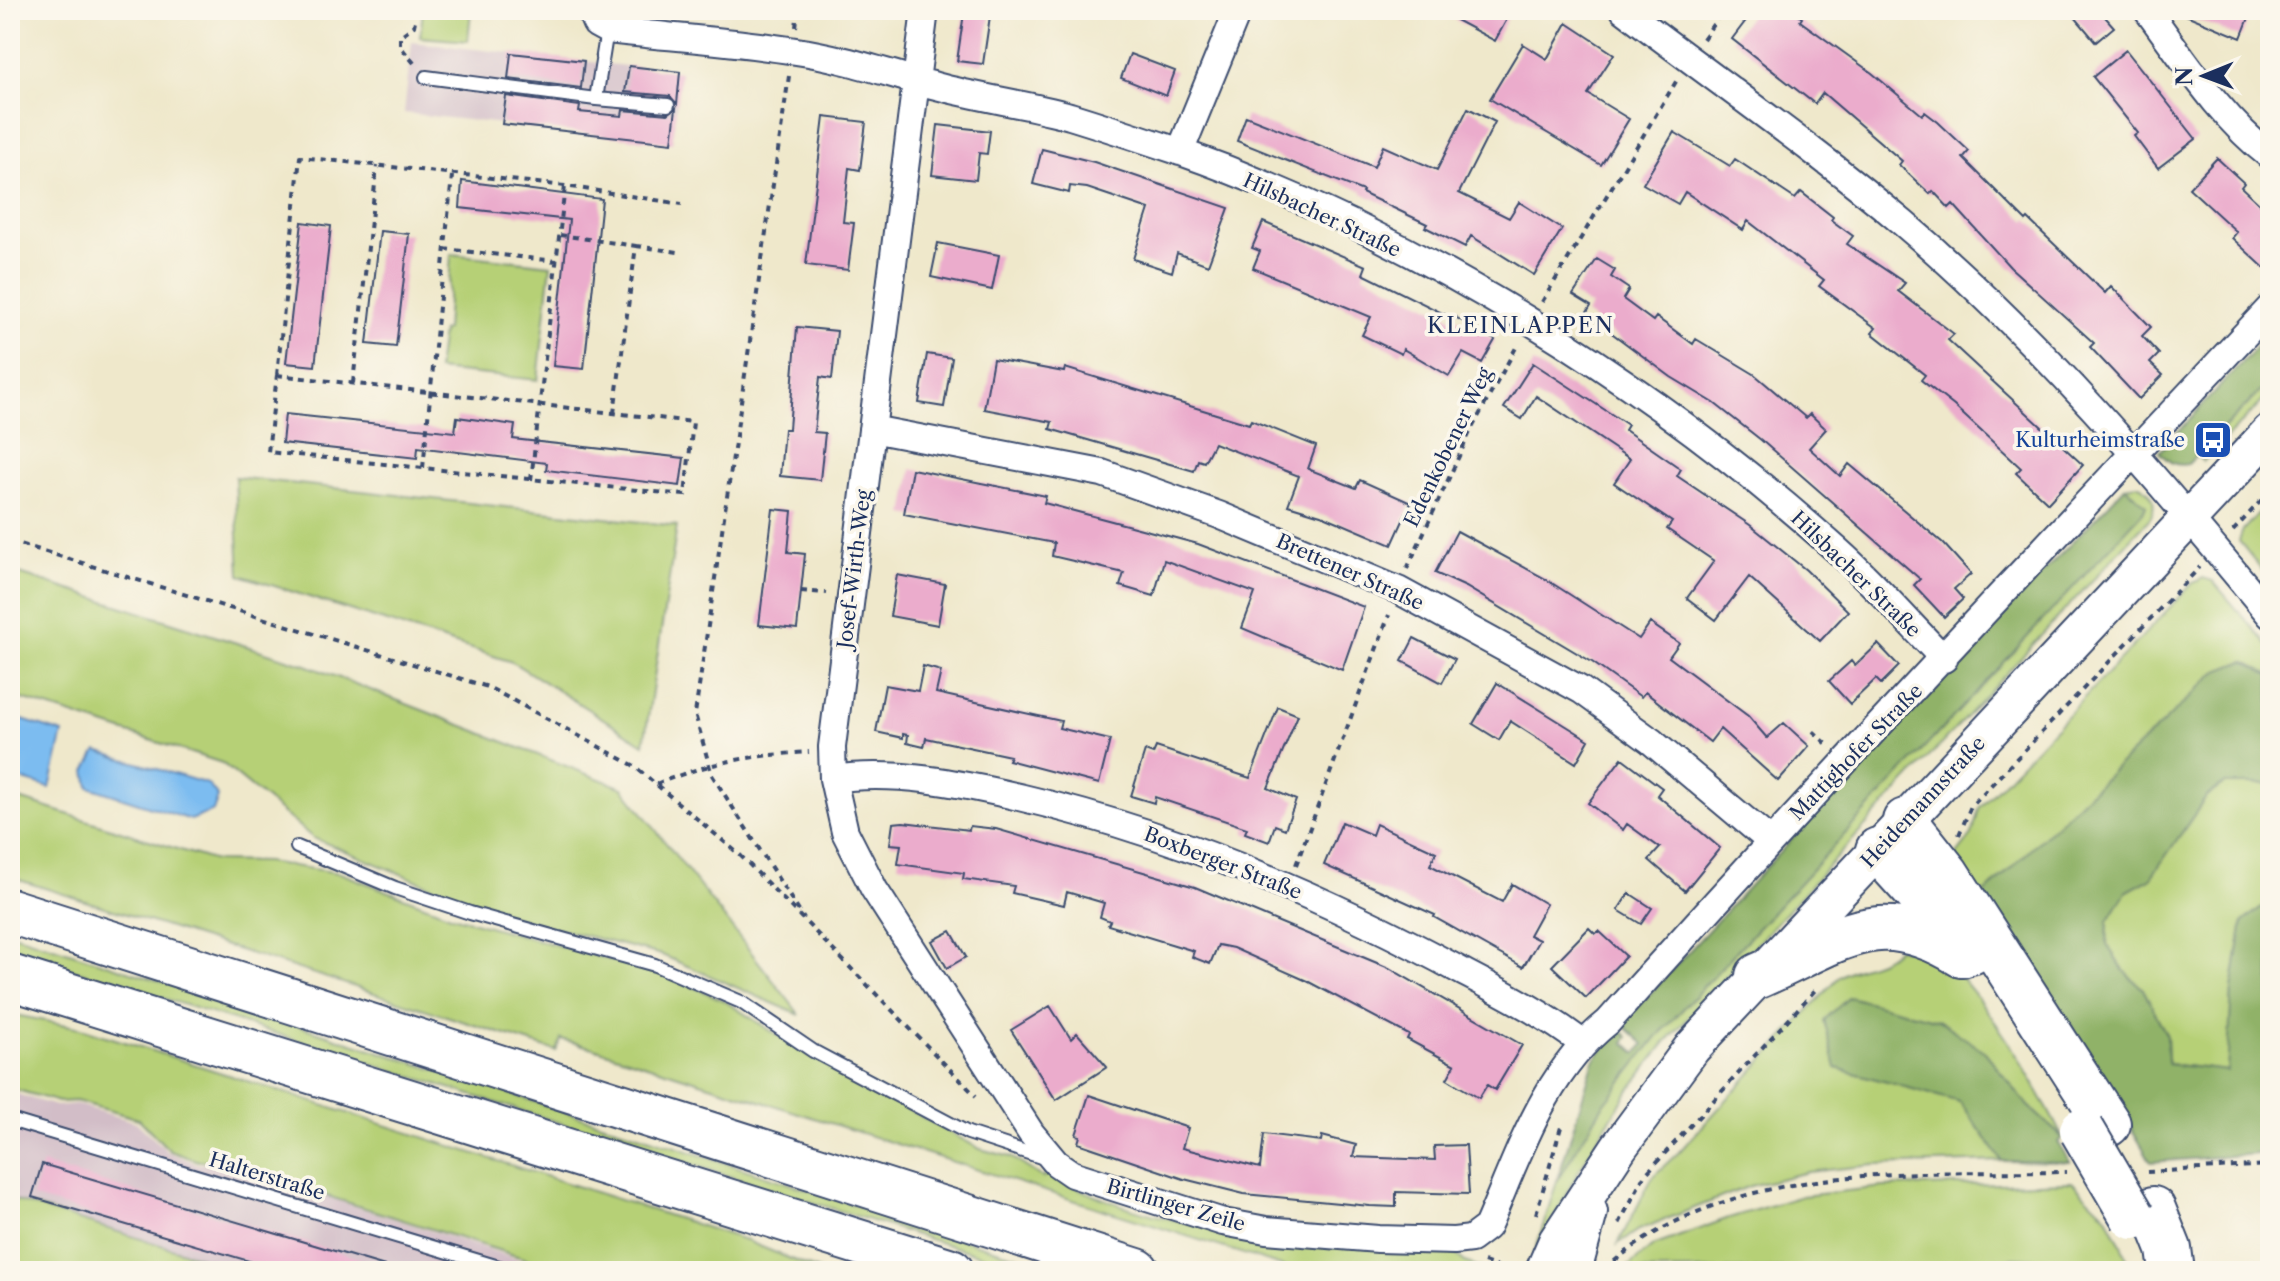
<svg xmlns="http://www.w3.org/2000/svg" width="2280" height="1281" viewBox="0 0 2280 1281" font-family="'Libre Caslon Text',serif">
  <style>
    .industrial { fill: #d2bdc7 }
    .green { fill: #b6d076; stroke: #68806a; stroke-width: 2 }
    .forest { fill: #90b267; stroke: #567062; stroke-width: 2 }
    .water { fill: #7cbcf0; stroke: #4c76a7; stroke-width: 2 }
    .building { fill: #ebaccc }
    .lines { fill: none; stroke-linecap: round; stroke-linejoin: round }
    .lane-casing { stroke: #3b4b6e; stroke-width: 16 }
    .street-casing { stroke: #3b4b6e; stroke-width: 30 }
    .secondary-casing { stroke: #3b4b6e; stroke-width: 40 }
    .highway-casing { stroke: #3b4b6e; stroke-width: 48 }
    .path { stroke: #3b4b6e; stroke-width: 4; stroke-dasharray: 6 6; stroke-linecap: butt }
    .lane { stroke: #fff; stroke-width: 12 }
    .street { stroke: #fff; stroke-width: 26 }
    .secondary { stroke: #fff; stroke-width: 36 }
    .highway { stroke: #fff; stroke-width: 44 }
    .highway-bridge-casing { stroke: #3b4b6e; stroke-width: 48; stroke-linecap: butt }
    .highway-bridge { stroke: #fff; stroke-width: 44 }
    .labels { text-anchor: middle; stroke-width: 7; stroke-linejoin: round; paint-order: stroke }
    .street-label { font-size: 20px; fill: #1b2f5e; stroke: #fbf7ec }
    .transit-label { font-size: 20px; fill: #164399; stroke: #fbf7ec; text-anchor: end }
    .neighbourhood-label { font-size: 22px; letter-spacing: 2px; fill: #1b2f5e; stroke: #fbf7ec }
  </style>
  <rect width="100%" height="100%" fill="#fbf7ec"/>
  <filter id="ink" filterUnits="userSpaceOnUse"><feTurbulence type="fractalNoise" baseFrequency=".0125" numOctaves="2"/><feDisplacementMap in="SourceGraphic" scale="16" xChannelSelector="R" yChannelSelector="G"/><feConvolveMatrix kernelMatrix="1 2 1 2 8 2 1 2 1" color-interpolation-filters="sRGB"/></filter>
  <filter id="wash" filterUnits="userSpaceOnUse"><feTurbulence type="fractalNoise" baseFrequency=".006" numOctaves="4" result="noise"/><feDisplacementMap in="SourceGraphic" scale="32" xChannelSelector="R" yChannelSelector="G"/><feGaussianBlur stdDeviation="1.8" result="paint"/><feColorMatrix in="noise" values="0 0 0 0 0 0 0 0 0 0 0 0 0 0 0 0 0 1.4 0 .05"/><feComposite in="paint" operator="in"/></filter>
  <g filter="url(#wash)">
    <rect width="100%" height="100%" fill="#efe8cb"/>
    <path class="industrial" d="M412,42l268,30 -8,71 -268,-30z
      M10,1092l46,14 19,-2 61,18 32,30 30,12 14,-1 49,13 294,95h-307l-238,-73z"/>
    <path class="green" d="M423,10h48l-3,31 -48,-4z
      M451,254l100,11 -13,115 -101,-10 5,-39 4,-1z
      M2270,382v12l-67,68 -6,-6z
      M235,477l442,49 -33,218 -132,-82 -272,-87z
      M2137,484c15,6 21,19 13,34l-484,524c-58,71 -100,146 -137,229l28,-90 45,-74 54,-69 487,-526 3,-7 -21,-18z
      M2270,500v80l-31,-39 4,-11z
      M10,571l296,94 317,123 177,227 -138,-60 -163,-41 -186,-76 -91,-75 -212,-68z
      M2203,578l10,3 57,67v27l-26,-14 -28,11 -235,225 -27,-39 18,-23 7,-27 214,-225z
      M2246,781l24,3v116l-27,22 -11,67 -4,82 -60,-7 -1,-28 -24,-47 -19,-18 -17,-27 1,-23 18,-29 24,-14 57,-82 17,-12z
      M10,796l205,65 51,1 74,11 116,44 215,60 52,23 73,47 151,84 33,18 31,8 32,21 5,-5c116,66 274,68 405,79l12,10 25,9h-193l-707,-224 -29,-8 -5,12 -546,-174z
      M10,933l967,311 89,27h-35l-1021,-321z
      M1897,948l41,4c54,55 89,118 125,186l-35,-32 -43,-54 -149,16 124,34 42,59 -128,4 -66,7 -58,14 -111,44 -21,14 35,-68 25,-23 160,-175c18,-15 45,-11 59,-30z
      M10,1014l71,14 661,211 78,32h-256l-351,-111 -15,1 -28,-10 -31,-32 -63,-18 -17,1 -49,-14z
      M2072,1182l35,34 21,44 -12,11h-45l-29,-12 -28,-2 -60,14 -131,-3 -200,3 30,-25 76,-28 73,-22 81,-9z
      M10,1199l236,72h-236z"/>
    <path class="forest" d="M2270,332v50l-82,82c-14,3 -20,-3 -29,-12z
      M2125,487l21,18 -3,7 -487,526 -54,69 -45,74 37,-121 25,-32 9,9 -4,5 13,11 7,-9 -22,-20 262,-285z
      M2244,661l26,14v109h-46l-17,12 -57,83 -24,13 -18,29 -1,23 17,27 19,18 24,47 1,28 59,7 5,-82 11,-67 27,-22v253l-119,9 -94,-160 -76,-105 235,-225z
      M1849,997l89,23 47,32 43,54 35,32 -5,4 12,20 -68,-1 -42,-59 -124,-34 -12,-48z"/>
    <path class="water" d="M10,716l53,17 -13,55 -40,-12z
      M97,751l111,33 10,13 -5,14 -22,9 -102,-33 -3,-16z"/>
    <g id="blocks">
      <path class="building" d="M1437,10h75l-17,31z
        M1754,10h38l10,8 -2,3 72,52 50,42 3,-3 13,10 31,29 -6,7 63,63 2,-2 77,74 6,-7 40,41 -9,9 17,18 -9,9 13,12 -24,24 -49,-52 4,-4 -84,-76 -57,-63 -4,4 -16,-17 -3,3 -31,-29 3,-4 -79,-68 -8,11 -83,-65z
        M2069,10h30l15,17 -18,15z
        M2174,10h78l-11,28z
        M964,13l26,3 -7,48 -26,-3z
        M1567,23l47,31 -26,40 41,25 -28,46 -111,-66 33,-55 24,15z
        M2126,50l70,89 -38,29 -24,-32 4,-3 -45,-56z
        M511,53l73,8 -3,27 -73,-9z
        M1130,54l45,17 -9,25 -45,-18z
        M629,66l51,6 -3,32 -7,-8 -45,-4z
        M506,96l74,10 -1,6 43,4 1,-6 45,4 8,-6 -4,35 -170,-19z
        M1468,108l27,14 -36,71 50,25 10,-16 43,27 -28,46 -63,-39 -6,11 -40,-20 2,-3 -65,-31 1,-2 -126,-50 9,-25 128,51 9,-21 54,24z
        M824,117l42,5 -6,48 -11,-2 -6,54 11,1 -6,47 -42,-5z
        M938,125l52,6 -3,23 -8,-1 -3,27 -44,-5z
        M1674,132l56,34 5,-7 60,40 6,-7 32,25 -2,3 22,16 -6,8 58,39 -7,8 56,43 -6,6 135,125 -35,38 -32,-30 5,-5 -67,-62 -33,-26 4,-5 -53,-42 4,-5 -57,-42 5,-6 -76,-59 -5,9 -58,-38 -7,12 -35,-20z
        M1042,149l52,13 135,46 -21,57 -31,-12 -5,19 -39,-13 16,-50 -62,-21 -17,-2 -1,7 -36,-9z
        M2217,158l27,25 -3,4 29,27v59l-38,-35 5,-6 -48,-44z
        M462,181l140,18 -18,170 -31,-3 16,-146 -109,-12z
        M302,222l29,4 -16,140 -29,-3z
        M1263,222l103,44 -3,8 91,45 1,-2 40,23 -13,23 -19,-10 -14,23 -46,-27 -2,5 -39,-19 9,-18 -118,-49 7,-17 -8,-3z
        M380,231l29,3 -13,113 -29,-3z
        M938,243l61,12 -7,35 -61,-13z
        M1597,259l18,11 -4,7 18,12 -6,10 30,22 3,-4 37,27 3,-5 58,35 52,44 4,-4 16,15 -17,19 31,28 9,-12 94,79 28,31 -17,15 9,10 -19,18 -30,-32 6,-6 -159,-139 -47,-37 -43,-26 -85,-63 5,-8 -18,-11z
        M797,327l40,4 -5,48 -12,-2 -6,55 11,1 -5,47 -40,-4 4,-47h5z
        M927,354l25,4 -8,49 -25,-4z
        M993,359l71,13 1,-4 184,56 2,-4 65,26 -8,23 48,19 4,-8 51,23 -19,42 -68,-29 -36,-11 11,-29 -85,-33 -10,19 -6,-2 -4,11 -144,-42 2,-7 -68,-13z
        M1533,363l95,62 -3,5 56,39 -4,7 73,49 56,45 42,41 -28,30 -71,-64 -33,43 -29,-22 27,-37 -47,-32 5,-7 -58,-39 16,-24 -94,-63 -14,23 -18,-11z
        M285,414l170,18 2,-15 58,8 -2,14 171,19 -4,28 -134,-16 1,-7 -129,-16 -1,11 -135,-15z
        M912,469l134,27 -2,7 154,41 166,63 -22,63 -100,-42 13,-35 -91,-33 -10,36 -34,-10 4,-13 -72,-17 2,-13 -150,-29z
        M773,509l19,2 -4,41 17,2 -8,75 -38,-4z
        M1457,531l87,47 95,61 11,-16 29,20 -10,14 79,59 19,22 17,-15 25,23 -31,35 -58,-52 -10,13 -65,-50 -4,5 -49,-35 -126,-75 -31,-14z
        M897,575l48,9 -7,41 -48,-9z
        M1414,638l41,21 -13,24 -40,-22z
        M1878,644l21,22 -18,18 -5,-5 -26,25 -21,-23 22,-20 4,5z
        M923,666l18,5 -5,22 125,28 -2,7 51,12 -11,44 -91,-24 2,-4 -84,-18 -2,9 -17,-4 1,-8 -5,-1v4l-27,-6 9,-47 33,6z
        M1497,683l92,57 -13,23 -66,-42 -11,19 -26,-16z
        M1278,707l20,8 -30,73 28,12 -11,29 -10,-4 -6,17 -24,-9 2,-5 -92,-31 -1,6 -23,-7 14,-45 8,3 3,-7 94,31z
        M1622,758l40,30 -5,7 63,53 -35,43 -36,-31 11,-12 -33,-24 -4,6 -35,-27z
        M903,822l66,8 1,-4 26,3 199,58 194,81 133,77 -27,45 -8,-5 -8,13 -32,-19 8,-14 -48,-26 2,-4 -102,-54 -74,-33 -15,-3 -8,19 -18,-7 2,-6 -86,-26 2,-4 -10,-4 4,-14 -37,-11 -3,13 -52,-12 2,-7 -51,-7 1,-6 -66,-9 3,-19 -11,-1 3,-21z
        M1342,822l30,13 4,-11 60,28 -6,13 72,37 10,-18 34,20 -17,31 10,5 -16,27 -89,-50 1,-2 -111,-50z
        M1629,893l23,15 -11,16 -23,-14z
        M1589,928l6,6 4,-3 27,25 -40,42 -34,-32z
        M951,931l15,26 -19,11 -15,-27z
        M1050,1006l21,33 6,-6 30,34 -51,33 -45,-70z
        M1089,1095l99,33 -6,20 78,20 4,-34 57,7 1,-5 34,9 -3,12 82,3 -1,-14 32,-1 3,49 -73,-2v15l-26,-1 -126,-12 -60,-15 -106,-36 2,-7 -4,-1z
        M42,1164l343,102 -1,5h-101l-251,-74z"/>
    </g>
  </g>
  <g filter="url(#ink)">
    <use href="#blocks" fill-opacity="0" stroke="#3b4b6e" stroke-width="2"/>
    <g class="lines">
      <defs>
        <path id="lane" d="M426,77l170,22 11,-69
          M596,99l72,6
          M297,847l98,41 75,25 185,52 86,37 72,49 155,82 79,26
          M10,1120l502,151"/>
        <path id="street" d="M590,10l6,14 11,6c63,7 127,11 189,21 49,7 93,23 140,35 44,12 90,18 134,30 36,11 72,23 108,35 238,84 473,232 660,400 37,33 71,72 106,108
          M925,10l-93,737 1,32 12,53 29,57 157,244 25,30 16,11 151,48 43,8 112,9 76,2 17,-2 16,-12c32,-73 57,-154 121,-205 216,-242 440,-477 662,-714
          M1624,10c93,71 190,138 279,213 136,115 254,255 367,392
          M2147,10c38,51 73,107 123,146
          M1180,152l58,-142
          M872,429l230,44 117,42 179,75 183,100 70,51 119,100
          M833,779c61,-9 126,4 186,18 155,36 304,99 444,175 40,21 83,43 119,71"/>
        <path id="secondary" d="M1544,1271l13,-30 62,-94 73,-99 578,-616
          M1573,1271l16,-59"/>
        <path id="highway" d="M1905,821l42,53 161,250
          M1878,850l93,102
          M10,911l1127,360
          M1758,976c83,-36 118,-74 204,-21
          M10,977l941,294
          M2153,1209l16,40 3,22"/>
      </defs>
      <use href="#lane" class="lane-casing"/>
      <use href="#street" class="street-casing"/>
      <use href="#secondary" class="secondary-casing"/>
      <use href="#highway" class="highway-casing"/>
      <path class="path" d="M796,27l2,-17
        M1703,39l20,-29
        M414,63l-14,-17v-10l14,-10 3,-16
        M789,76l-94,638 17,61 92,144
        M560,235l76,11 -22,167
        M636,246l42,6
        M444,249l113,12
        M1542,302l135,-222
        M277,375l416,47 -8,73 -417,-43z
        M277,375l23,-218 265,29 117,18
        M353,383l24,-217
        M423,468l29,-292
        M531,480l34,-294
        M2233,531l37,-40
        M10,541l478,146 145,78 107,90 236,241
        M1407,569l64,-139 47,-86
        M801,591l25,2
        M1813,731l14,13
        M656,784c58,-23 92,-28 153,-32
        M1959,835l12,-29 229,-239
        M1296,865l93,-250
        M2147,1172l123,-7
        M1536,1214l25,-87
        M1619,1224l25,-48 174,-189
        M1484,1262l27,9
        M1605,1269c125,-110 305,-95 461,-97"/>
      <use href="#lane" class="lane"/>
      <use href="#street" class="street"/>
      <use href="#secondary" class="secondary"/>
      <use href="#highway" class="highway"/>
      <defs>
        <path id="highway-bridge" d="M2082,1130l51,87"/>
      </defs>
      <use href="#highway-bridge" class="highway-bridge-casing"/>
      <use href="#highway-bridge" class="highway-bridge"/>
    </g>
  </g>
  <defs>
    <symbol id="bus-square" viewBox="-11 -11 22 22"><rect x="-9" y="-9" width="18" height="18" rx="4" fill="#1a4fb4" stroke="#fbf7ec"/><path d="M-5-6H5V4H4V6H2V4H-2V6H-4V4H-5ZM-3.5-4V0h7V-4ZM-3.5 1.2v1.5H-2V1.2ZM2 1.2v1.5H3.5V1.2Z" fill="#fff"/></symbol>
  </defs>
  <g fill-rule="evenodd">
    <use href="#bus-square" x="2191" y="418" width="44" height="44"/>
  </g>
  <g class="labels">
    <g class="street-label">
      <text transform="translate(1322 215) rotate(25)" y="7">Hilsbacher Straße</text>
      <text transform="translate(1448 447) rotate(-64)" y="7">Edenkobener Weg</text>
      <text transform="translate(854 569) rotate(-83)" y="7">Josef-Wirth-Weg</text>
      <text transform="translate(1350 572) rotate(24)" y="7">Brettener Straße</text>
      <text transform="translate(1856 574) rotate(44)" y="7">Hilsbacher Straße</text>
      <text transform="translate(1856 752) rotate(-46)" y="7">Mattighofer Straße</text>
      <text transform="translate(1923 802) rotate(-47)" y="7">Heidemannstraße</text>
      <text transform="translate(1223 863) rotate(21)" y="7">Boxberger Straße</text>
      <text transform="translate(267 1176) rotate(17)" y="7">Halterstraße</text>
      <text transform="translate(1176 1205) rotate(16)" y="7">Birtlinger Zeile</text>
    </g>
    <g class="transit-label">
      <text x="2185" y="447">Kulturheimstraße</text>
    </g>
    <g class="neighbourhood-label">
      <text x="1521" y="333">KLEINLAPPEN</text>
    </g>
  </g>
  <rect width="2280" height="1281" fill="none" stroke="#fbf7ec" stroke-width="40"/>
  <g transform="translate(2204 76) rotate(269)" stroke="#fbf7ec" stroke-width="6" paint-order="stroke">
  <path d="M0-6L14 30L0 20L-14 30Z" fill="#1b2f5e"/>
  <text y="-12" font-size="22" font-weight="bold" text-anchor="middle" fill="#1b2f5e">N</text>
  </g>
</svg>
